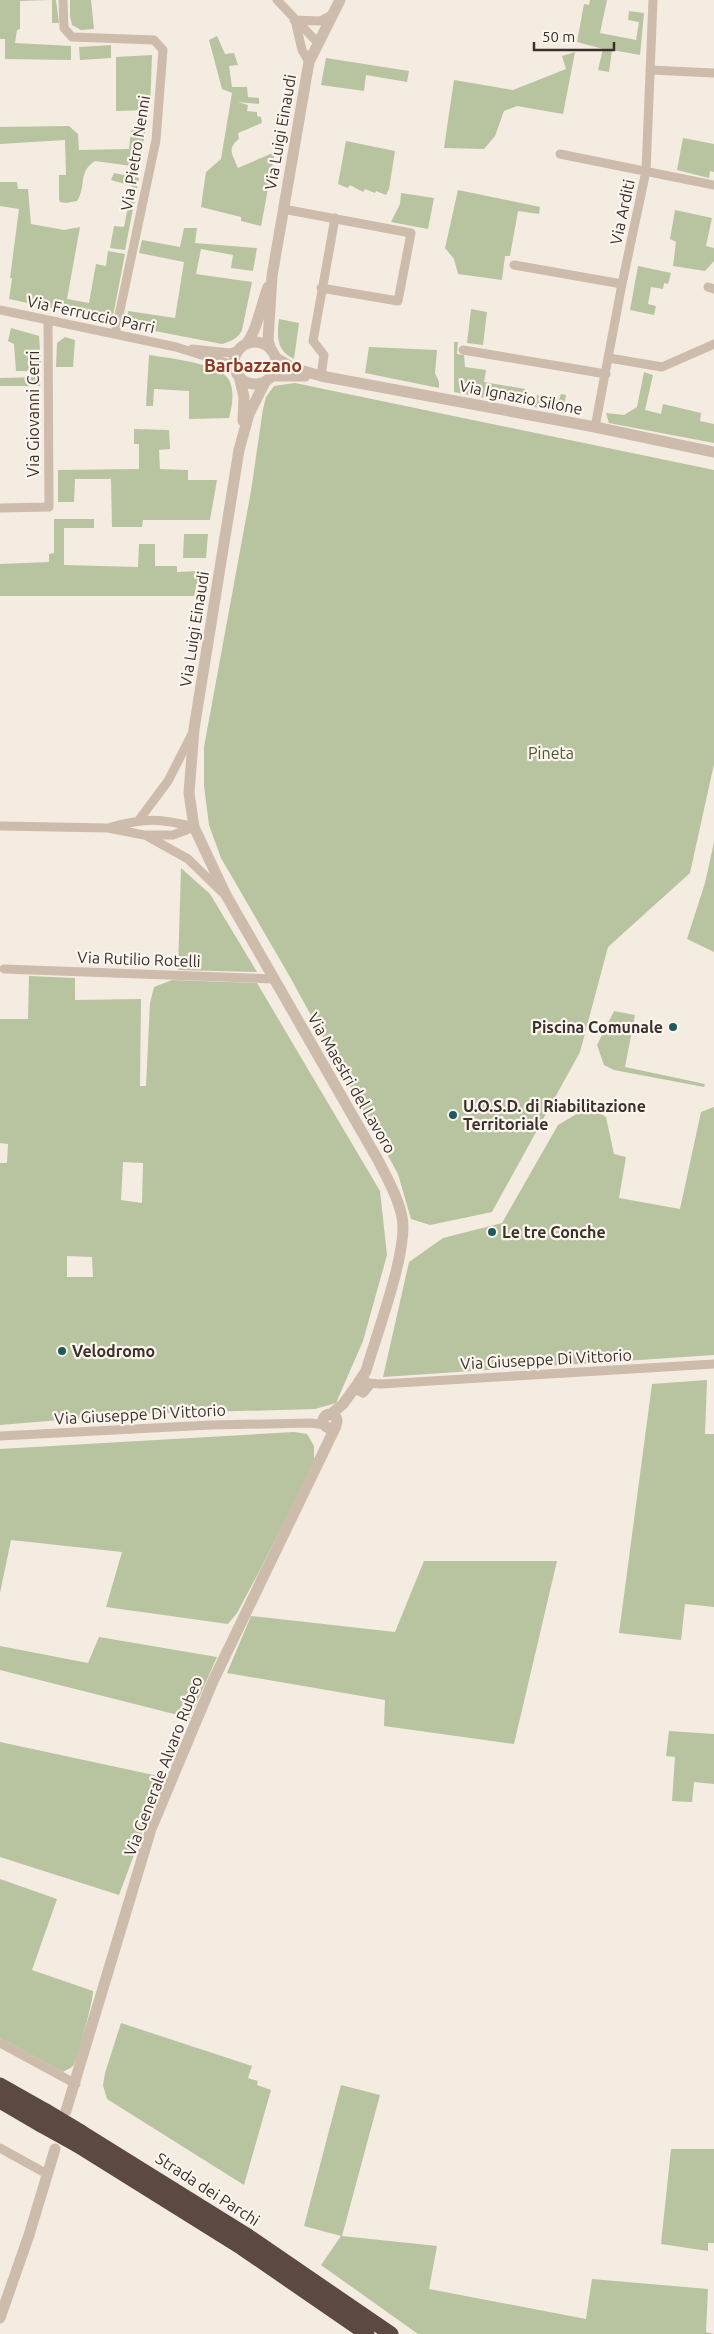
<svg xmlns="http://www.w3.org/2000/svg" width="714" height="2334" viewBox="0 0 714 2334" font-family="Ubuntu,sans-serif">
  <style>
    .green { fill: #b8c4a0; fill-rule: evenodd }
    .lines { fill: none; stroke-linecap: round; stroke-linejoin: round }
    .minor { stroke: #cdbbac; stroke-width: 9 }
    .tertiary { stroke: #cdbbac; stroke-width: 11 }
    .motorway { stroke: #5c4a42; stroke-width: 15 }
    .motorway-bridge { stroke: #5c4a42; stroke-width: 15 }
    .poi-dot { fill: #1f5a5e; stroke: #fbf5ee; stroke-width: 2 }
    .labels { text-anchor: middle; stroke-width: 4.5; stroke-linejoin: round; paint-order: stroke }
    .street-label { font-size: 16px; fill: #3b302b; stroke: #fbf5ee }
    .park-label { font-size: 16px; fill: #4a5a2e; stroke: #fbf5ee }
    .poi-label { font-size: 16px; font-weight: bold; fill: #3b302b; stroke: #fbf5ee; text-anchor: start }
    .neighbourhood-label { font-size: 18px; font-weight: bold; fill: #8c3b22; stroke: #fbf5ee }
  </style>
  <rect width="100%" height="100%" fill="#f4ebe1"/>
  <path class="green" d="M0,0h56l3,23h-7v-23l-32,1v28l-3,1 -2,13 56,3v14l-66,-1v-20h-5z
    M70,0h21l3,29 -13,1 -9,-5 -2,-9z
    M590,0h17l-7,33 36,7 3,-18 -11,-2 1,-9 15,2 -4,42 -28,-5 -3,22 -11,-2 5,-21 -26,-7 7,-38 5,1z
    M217,36l8,18 9,-1 4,12 -9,1 3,21h15l1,10 11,1v6l-21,-2 10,3 -1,6 10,1v4l4,1 1,6 -24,10 1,6c-13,10 -6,16 -1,29l37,-16 -14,74 -20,-5v-4l-40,-10 5,-35 15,-13 11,-66 -10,-4 -13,-49z
    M111,45v13l-31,2 -1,-13z
    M575,52l-12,62 -46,-8 -13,5 -9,25 -11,13 -40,-1 10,-68 59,10 53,-21 -4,-13z
    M152,55l-2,55 -34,1v-54z
    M326,58l83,13 -2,11 -41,-7 -2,16 -43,-6z
    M69,126l9,8 1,16 50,-1 2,-18 7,-4 5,1 2,4 -6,35 -44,-6c-18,12 -8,25 -18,40l-11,2 -6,-1 -1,-3v-24h7l-1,-35 -65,4v-17z
    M683,138l31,6v28l-4,-1 -1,7 -32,-8z
    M346,141l49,10 -6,38 -3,6 -10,-4 -1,2 -10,-4 -2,3 -13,-7 -2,3 -10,-4z
    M114,173l25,5 -14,72 -15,-2 4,-22 10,1 8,-41 -21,-6z
    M0,182h17l1,7h10l3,35 33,6 16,-3 -13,72 22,4 7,-39 10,2 2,-15 17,3 -12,62 -4,4 -100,-21 3,-21h-2l9,-69 -19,-3z
    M458,190l82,17 -1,7 -21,-3 -8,45h-5l-3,24 -44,-6 -4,-15 -9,-11z
    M401,193l33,5 -6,31 -37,-7 9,-18z
    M675,210l37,8 -6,28 8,2v13l-9,10 -32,-5 3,-24 -6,-3z
    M184,228h13l-2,15 62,5 -4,23 -22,-3 2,-13 -32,-6 -5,25 56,8 -10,48c-4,9 -11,11 -20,14l-88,-17 -7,-5 1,-11 47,7 9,-56 -45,-9 3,-13 38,7z
    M638,266l33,7 -3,11 -4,-1 -1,6 -12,-2 -3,17 8,2 -2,9 -24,-5z
    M471,309l16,3 -4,33 -16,-2z
    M279,319l20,4 -5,36c-18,-8 -17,-23 -15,-40z
    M11,328l28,8 2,28 -4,7h-21l-2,-27 -6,-3z
    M65,337l10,3 -2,27h-17l1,-24z
    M454,342h4l-1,12 7,1 1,12 21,3 -2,12 41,7 -3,16 -68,-13z
    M369,347l68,3 -2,23 4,9v6l-74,-15z
    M149,355c18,3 71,8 80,25 6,12 3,26 0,38l-40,1v-28l-35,-2 -1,17h-7z
    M644,372l9,3 -8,35 16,4 2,-10 38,9 -1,8 14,3v19l-105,-20 -3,-10 18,2 13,-8z
    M40,377v9h-40v-8z
    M295,383l419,87v294l-24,109 -82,74 -28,105 -88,160 -62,13 -19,-6 -13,-45 -108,-197 -69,-119 -12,-33 -5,-39v-39l47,-256 12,-82 3,-12 8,-11z
    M561,394l5,1 -3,18 -29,-6 3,-12 22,5z
    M134,429l35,1 1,19 -11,1 1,19 28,1v10h29l-7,40h-67l-1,7h-30l-1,-48h-36l-1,23h-16v-32l81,-1v-25h-5z
    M54,519h40v9h-30v37l74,2 1,-23h16v22h22v6l23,-1 -6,25h-194v-32l49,-2v-8l5,-1z
    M184,534h24l-2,24h-23z
    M714,842v110l-27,-13 18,-56z
    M181,868l29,26 47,78 -79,-2z
    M29,976l46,2v22l66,-1 -1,87h6l4,-83 4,-16 18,-7 85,3 123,208 7,64 -24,86 -27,62 -21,6 -182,5 -133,11v-262h7l1,-19 -8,-1v-124h28zM123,1162l20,1 -1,40 -21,-3zM67,1256l25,1 1,20h-26z
    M614,1011l21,4 -10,52 80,17 -1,3 -90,-17 -10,-5 -7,-20z
    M714,1107v248l-331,22 26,-115 34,-24 59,-15 56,-98 27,-16 10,1 11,7 8,37 12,3 -7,41 61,11 21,-97z
    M707,1380l-2,54h9v173l-29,-3 -4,36 -62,-7 33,-249z
    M294,1432l13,2 7,12v16l-55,110 -22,41 -9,11 -122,-17 16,-55 -111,-12 -11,53v-144z
    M424,1561h133l-43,183 -130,-18 1,-26 -158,-27 24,-57 144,16z
    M99,1637l118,20 -27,61 -190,-48v-24l88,17z
    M669,1731l45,3v50l-20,-2 -2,20 -20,-1 3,-44 -9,-1z
    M0,1742l163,35 -44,118 -119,-38z
    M0,1879l57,20 -25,71 61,21c1,6 -16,71 -20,75 -2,2 -7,4 -10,6l-63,-34z
    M121,2023l131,43 -4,12 10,3 -1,4 14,5 -27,95 -137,-86 -4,-14 2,-12z
    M341,2085l39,10 -38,141 95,10 -8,43 157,30 6,-40 116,10 -2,43 8,2h-296l-97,-69 20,-29 -37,-10z
    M671,2149h43v94h-6v8l-47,-7z"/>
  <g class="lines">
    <path class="minor" d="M63,0l1,28 8,9 82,3 9,10 -7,90 -41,194
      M277,0l40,42
      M294,20l26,1 12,-6
      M295,20l7,30 7,12
      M650,70l64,3
      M560,154l154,31
      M283,209l128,24 -13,68 -77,-13
      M514,265l108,19
      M708,287l6,2
      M0,310l176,37 51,16 8,5
      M192,349l38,4 9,-3
      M463,350l143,24
      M609,358l53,9 52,-23
      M321,376l3,-21 -11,-14 22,-123
      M595,427l27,-143 24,-113 7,-171
      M0,508l49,-1 -1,-186
      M139,820l29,-39 25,-49
      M0,826l108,2 36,7h29l21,-8
      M111,827c34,-9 49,-9 83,0
      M147,836l41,23 34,33
      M4,969l270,10
      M367,1383l14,1 333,-20
      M0,1436l211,-11 100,-2 14,2
      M0,2043l76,41
      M0,2148l47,26"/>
    <path class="tertiary" d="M234 363a21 21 0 1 1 42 0a21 21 0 1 1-42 0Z
      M246,344c11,-13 15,-39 22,-57
      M271,350l-3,-10 4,-64 37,-214 31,-62
      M276,358l17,10 28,8 274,51 119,25
      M239,376l5,21 -1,24
      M272,376h33
      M265,382l-16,32 -10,36 -45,279 -5,64 5,34 32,68 152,265c9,18 20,37 24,57 7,32 -26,119 -36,154l-8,12
      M323 1421a7 7 0 1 1 14 0a7 7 0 1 1-14 0Z
      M330,1415l13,-11 16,-22 6,-1 3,5 -5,6 -4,-2 -2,-4
      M66,2111l85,-282 62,-148 123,-255
      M0,2318l29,-83 26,-86"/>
    <path class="motorway" d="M0,2085l46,26
      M0,2101l41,24
      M81,2132l164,102 146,100
      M77,2145l165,103 125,86"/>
    <path class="motorway-bridge" d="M46,2111l35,21
      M41,2125l36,20"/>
  </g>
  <g class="poi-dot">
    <circle cx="673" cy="1027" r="5"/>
    <circle cx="453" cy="1115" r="5"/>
    <circle cx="492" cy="1232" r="5"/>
    <circle cx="62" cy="1351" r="5"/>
  </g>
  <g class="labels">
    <g class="street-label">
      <text transform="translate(280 132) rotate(-80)" y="6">Via Luigi Einaudi</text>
      <text transform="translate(135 153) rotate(-81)" y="6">Via Pietro Nenni</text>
      <text transform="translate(622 212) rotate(-78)" y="6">Via Arditi</text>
      <text transform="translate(91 314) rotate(12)" y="6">Via Ferruccio Parri</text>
      <text transform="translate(521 397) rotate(11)" y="6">Via Ignazio Silone</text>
      <text transform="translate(33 414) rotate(-90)" y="6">Via Giovanni Cerri</text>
      <text transform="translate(194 629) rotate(-81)" y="6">Via Luigi Einaudi</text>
      <text transform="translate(139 959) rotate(2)" y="6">Via Rutilio Rotelli</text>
      <text transform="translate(352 1083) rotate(60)" y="6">Via Maestri del Lavoro</text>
      <text transform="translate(546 1359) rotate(-3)" y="6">Via Giuseppe Di Vittorio</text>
      <text transform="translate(140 1414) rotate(-3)" y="6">Via Giuseppe Di Vittorio</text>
      <text transform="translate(163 1766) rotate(-69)" y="6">Via Generale Alvaro Rubeo</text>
      <text transform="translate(208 2189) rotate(33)" y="6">Strada dei Parchi</text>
    </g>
    <g class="park-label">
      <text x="551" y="759">Pineta</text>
    </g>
    <g class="poi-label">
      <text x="663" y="1033" text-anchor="end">Piscina Comunale</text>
      <text x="463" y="1112">U.O.S.D. di Riabilitazione<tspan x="463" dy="18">Territoriale</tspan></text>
      <text x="502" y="1238">Le tre Conche</text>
      <text x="72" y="1357">Velodromo</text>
    </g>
    <g class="neighbourhood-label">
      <text x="253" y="372">Barbazzano</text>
    </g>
  </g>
  <path d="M534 42v8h80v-8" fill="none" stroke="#3b302b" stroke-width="2.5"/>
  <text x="542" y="42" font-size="15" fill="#3b302b" stroke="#fbf5ee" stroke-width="4" paint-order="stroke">50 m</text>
</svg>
